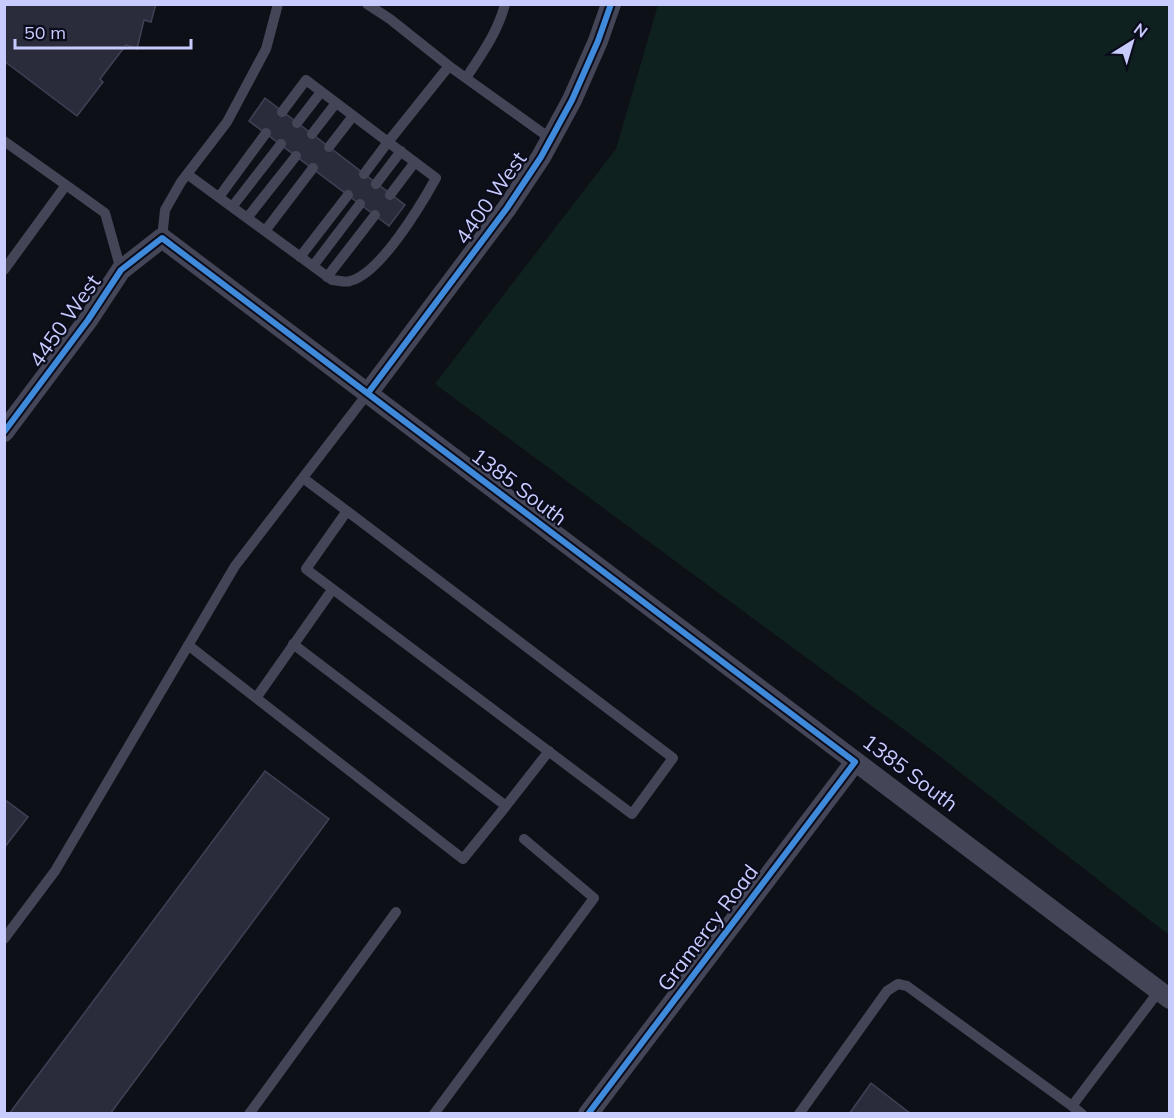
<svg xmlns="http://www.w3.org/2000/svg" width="1174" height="1118" viewBox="0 0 1174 1118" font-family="Mulish,sans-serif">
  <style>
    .green { fill: #0f211f }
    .building { fill: #2b2c3b; stroke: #414156; stroke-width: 1.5 }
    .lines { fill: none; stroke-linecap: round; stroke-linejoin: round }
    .lane { stroke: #444658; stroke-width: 10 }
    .street { stroke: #444658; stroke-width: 20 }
    .cycleway-casing { stroke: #0b0c1b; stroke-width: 10 }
    .cycleway { stroke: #408adc; stroke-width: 6 }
    .labels { text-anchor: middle; stroke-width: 4.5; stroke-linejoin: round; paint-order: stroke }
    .street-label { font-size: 21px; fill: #c7cbfd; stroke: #0b0c1b }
  </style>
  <rect width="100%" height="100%" fill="#0e1018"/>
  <path class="green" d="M658,5h511v930l-244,-190 -490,-361 181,-235z"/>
  <path class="building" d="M4,4h152l-5,18 -7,-2 -7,29 -11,-4 -26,34 3,3 -26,34 -73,-55z
    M265,98l140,107 -16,21 -140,-105z
    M265,771l64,48 -219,295h-101z
    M4,799l24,18 -24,31z
    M871,1083l40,31h-62z"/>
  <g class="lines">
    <path class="lane" d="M367,4l23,15 59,47 102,73
      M466,78c15,-23 32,-46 39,-74
      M282,112l24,-32 82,62 -24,32
      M297,123l24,-31
      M312,134l24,-31
      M4,141l62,44
      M329,147l24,-31
      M187,174l145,106c5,0 13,3 18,1 30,-7 71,-76 86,-103l-48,-36 61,-76
      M376,184l25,-33
      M390,195l25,-33
      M219,197l47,-64
      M232,207l49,-63
      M247,218l49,-62
      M265,231l48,-63
      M162,238l3,-28 16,-28 46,-60 39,-73 12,-45
      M300,257l48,-62
      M313,266l47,-62
      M4,270l62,-85 39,28 16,57
      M327,277l48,-62
      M303,478l44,33 326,247 -41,56 -326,-245 41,-58
      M293,644l213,162 43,-55
      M188,645l275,214 43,-53
      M256,698l76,-108
      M4,939l51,-68 180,-305 133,-173
      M249,1114l147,-202
      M434,1114l160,-216 -70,-59
      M799,1114l88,-123 11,-7 9,2 165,120
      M1082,1114l-10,-8 87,-115"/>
    <path class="street" d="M368,393l139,-185 34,-51 31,-57 26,-59 13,-37
      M4,432l84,-112 33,-50 41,-32 1008,761
      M588,1114l267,-352"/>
    <defs>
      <path id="cycleway" d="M368,393l139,-185 34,-51 31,-57 26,-59 13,-37
        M4,432l84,-112 33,-50 41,-32 693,524 -267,352"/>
    </defs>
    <use href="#cycleway" class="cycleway-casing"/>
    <use href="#cycleway" class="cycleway"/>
  </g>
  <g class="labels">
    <g class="street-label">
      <text transform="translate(491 198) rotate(-55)" y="7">4400 West</text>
      <text transform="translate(65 321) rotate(-55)" y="7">4450 West</text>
      <text transform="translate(519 487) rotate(37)" y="7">1385 South</text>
      <text transform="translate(910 773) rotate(37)" y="7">1385 South</text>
      <text transform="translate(708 928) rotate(-53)" y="7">Gramercy Road</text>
    </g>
  </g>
  <rect width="1174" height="1118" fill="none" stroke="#c7cbfd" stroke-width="12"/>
  <g transform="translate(1132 42) rotate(37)" stroke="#0b0c1b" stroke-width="4.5" paint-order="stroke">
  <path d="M0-4.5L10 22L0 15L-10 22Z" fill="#c7cbfd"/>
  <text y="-9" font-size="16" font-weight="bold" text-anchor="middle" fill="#c7cbfd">N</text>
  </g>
  <path d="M15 39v9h176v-9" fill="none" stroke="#c7cbfd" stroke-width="3"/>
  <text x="24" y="39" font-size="18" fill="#c7cbfd" stroke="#0b0c1b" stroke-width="4.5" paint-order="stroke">50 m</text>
</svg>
